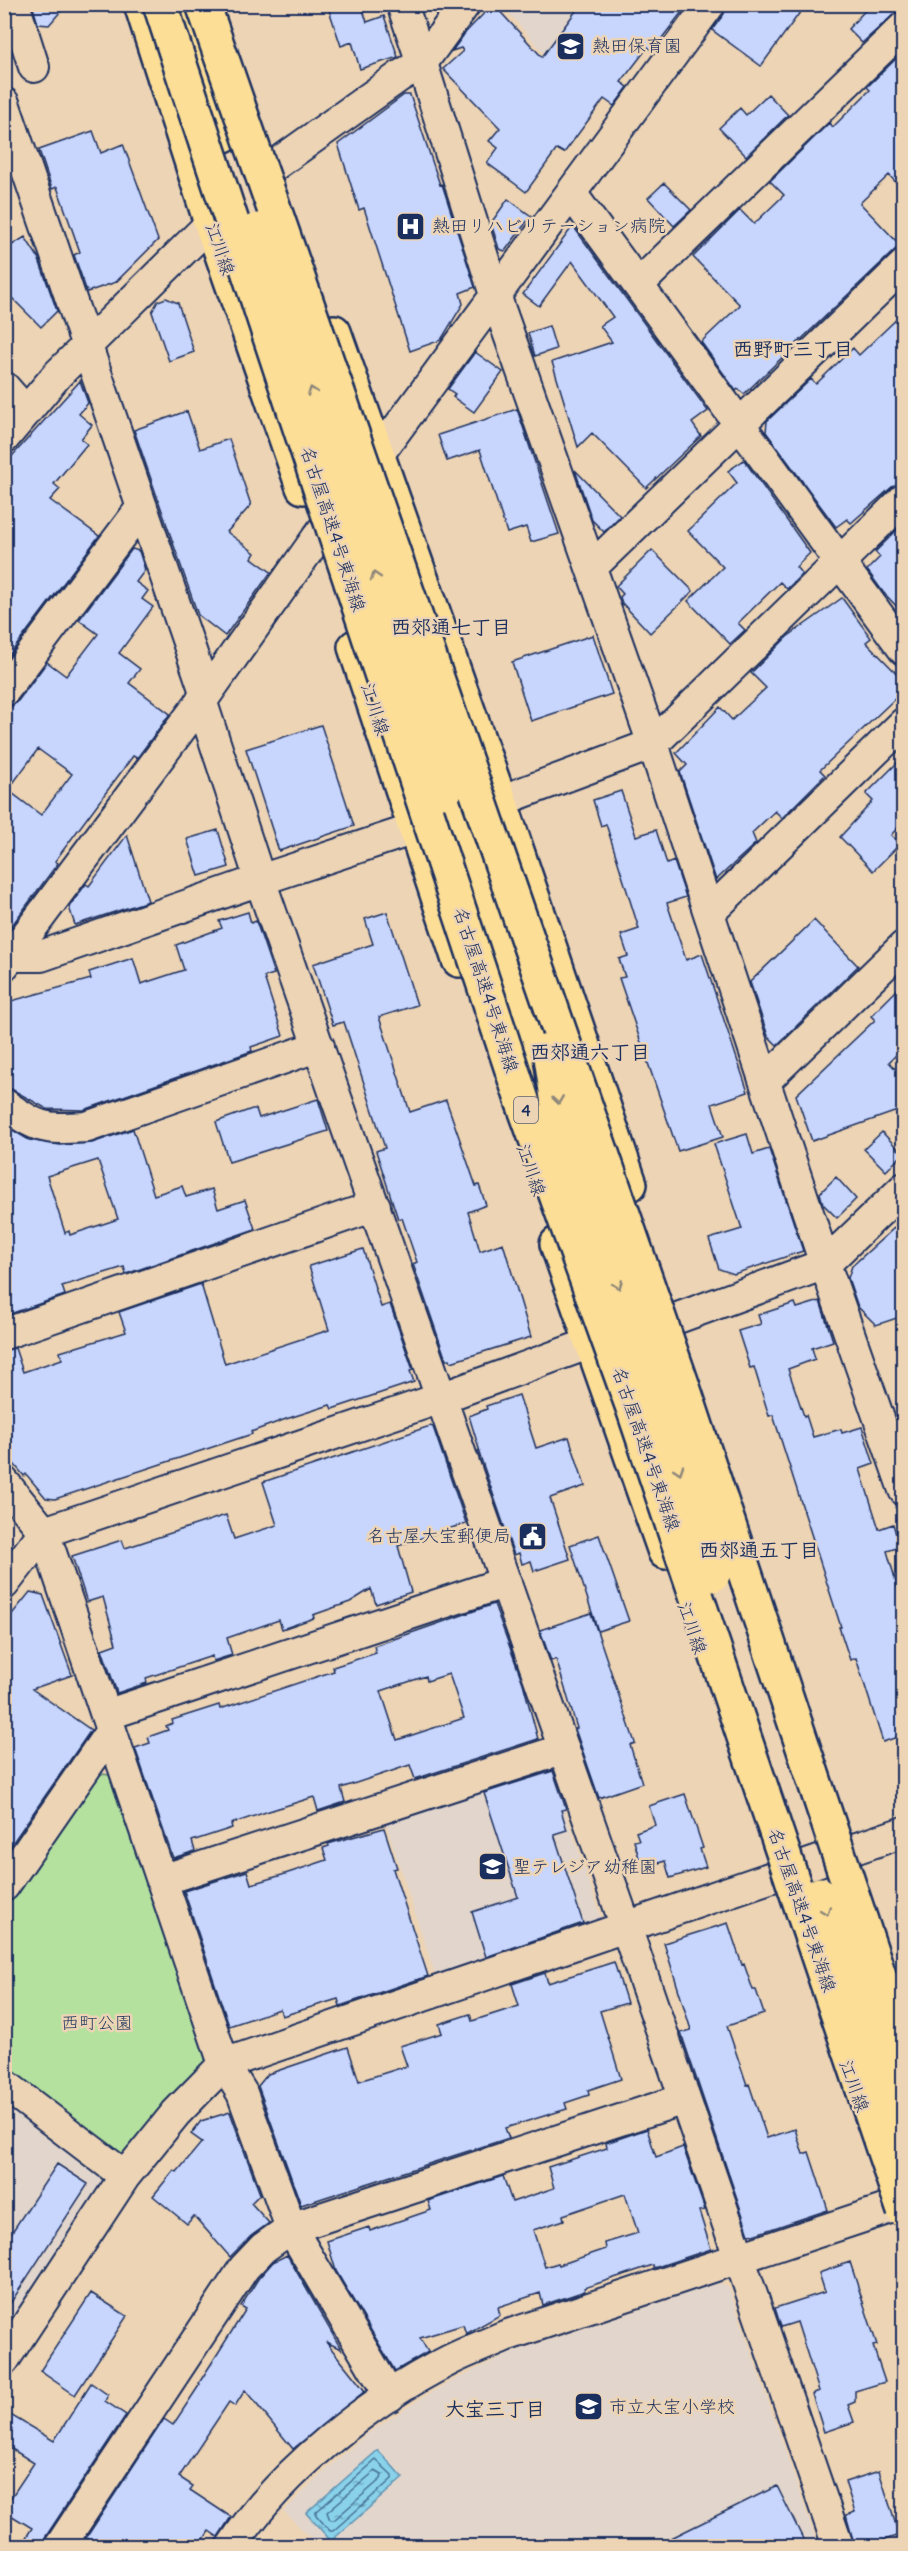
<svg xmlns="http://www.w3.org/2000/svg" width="908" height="2551" viewBox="0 0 908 2551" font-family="Delius,'Klee One',sans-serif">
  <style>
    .built { fill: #e2d5cb }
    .green { fill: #b5e19f; stroke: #68887e; stroke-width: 1.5 }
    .water { fill: url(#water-ripples); stroke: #5d91b2; stroke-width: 1.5 }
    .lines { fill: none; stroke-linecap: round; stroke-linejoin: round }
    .shore { stroke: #477096; stroke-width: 1.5 }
    .building { fill: #c8d6fd; stroke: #1b2f5e; stroke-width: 1.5; fill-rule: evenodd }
    .minor-casing { stroke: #1b2f5e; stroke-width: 34 }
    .major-casing { stroke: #1b2f5e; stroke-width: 38 }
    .highway-casing { stroke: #1b2f5e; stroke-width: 38 }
    .minor { stroke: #edd4b5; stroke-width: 30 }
    .major { stroke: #fcde96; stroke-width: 33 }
    .highway { stroke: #fcde96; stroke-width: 33 }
    .highway-bridge-casing { stroke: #1b2f5e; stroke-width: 38; stroke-linecap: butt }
    .highway-bridge { stroke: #fcde96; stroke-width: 33 }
    .oneway { stroke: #8c867a }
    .labels { text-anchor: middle; stroke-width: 5; stroke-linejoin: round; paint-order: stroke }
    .shield { fill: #edd4b5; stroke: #5a6078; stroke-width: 1.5 }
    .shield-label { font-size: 16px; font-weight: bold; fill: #1b2f5e }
    .poi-label { font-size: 18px; fill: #1b2f5e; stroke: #edd4b5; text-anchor: start }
    .street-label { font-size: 18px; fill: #1b2f5e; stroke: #edd4b5 }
    .park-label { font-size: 18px; fill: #2a4164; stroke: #edd4b5 }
    .neighbourhood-label { font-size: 20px; font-weight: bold; fill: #1b2f5e; stroke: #edd4b5 }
  </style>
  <defs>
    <pattern id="water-ripples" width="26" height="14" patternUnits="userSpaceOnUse" patternTransform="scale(1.5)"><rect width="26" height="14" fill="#89d2ea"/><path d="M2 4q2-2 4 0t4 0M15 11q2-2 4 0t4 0" fill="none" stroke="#6fabc1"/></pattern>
  </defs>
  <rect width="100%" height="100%" fill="#edd4b5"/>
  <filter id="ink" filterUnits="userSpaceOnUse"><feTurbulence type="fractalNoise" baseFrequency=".0167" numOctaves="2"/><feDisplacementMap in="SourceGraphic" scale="12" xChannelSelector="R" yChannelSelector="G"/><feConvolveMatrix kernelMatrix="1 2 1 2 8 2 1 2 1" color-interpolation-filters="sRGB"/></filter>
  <g filter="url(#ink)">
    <path class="built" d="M502,5h133l-61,83z
      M543,1766l8,4 50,147 -3,9 -161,55 -53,-163z
      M5,2103l98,75 4,8 -102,156z
      M719,2283l10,5 89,258h-500l-34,-35 29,-29 51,-46 61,-40 35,-19 50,-24z"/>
    <path class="green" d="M95,1773l14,2 100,292 -84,93 -120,-92 -1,-163z"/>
    <path class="water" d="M378,2450l25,28 -72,63 -25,-28z"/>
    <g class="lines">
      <path class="shore" d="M376,2460l16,15v4l-59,52h-3l-14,-16v-3z
        M375,2471l7,4 -1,4 -47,41h-4l-3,-8z"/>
    </g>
    <path class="building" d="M32,4h35l-18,21 -11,-1z
      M327,4h34l6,18 17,-6 14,41 -38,12 -8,-27 -11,4z
      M493,4l49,53 39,-53h107l-36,47 -4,-4 -27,35 7,5 -14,19 -10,-7 -40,54 -7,-4 -31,43 -39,-29 11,-15 -9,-7 11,-13 -57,-59 20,-18 -2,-3 -9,3 14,-19z
      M727,4h79l-45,62 -49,-36 12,-16z
      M871,4l32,2 -41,37 -14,-14z
      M903,52v138l-14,-15 -29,28 40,42 -156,149 -6,-5 -2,2 -35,-49 39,-37 -47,-48 47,-47 14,14 30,-29 -14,-14 59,-58 4,4 37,-37 -3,-3z
      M768,94l20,21 -42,41 -27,-28 21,-20 6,7z
      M404,95h6l30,90 2,-1 33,103 -15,6 3,11 -22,36 -31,11 -46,-143 -5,2 -21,-66z
      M93,131l8,22 22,-9 35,96 -42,42 -29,10 -13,-37 6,-3 -23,-65 -5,2 -13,-39z
      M664,183l27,27 -17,16 -26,-28z
      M508,199l23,17 -26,35 -6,-2 -8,-26z
      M573,226l135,185 -16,12 9,13 -55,52 -54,-55 -14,14 -26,-85 60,-20 -12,-16 13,-9 -41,-56 -33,45 -16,-12z
      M25,237l13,20 19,54 -16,16 -37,-37v-40z
      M166,298l12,5 16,49 -25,9 -17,-49 6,-11z
      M903,313v169l-11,5 -41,36 -4,-4 -11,8 -70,-95 1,-11 44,-42 5,5 37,-36 6,7z
      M549,326l7,23 -21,7 -7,-23z
      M475,352l28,20 -29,40 -21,-15 2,-3 -7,-5z
      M80,381l8,22 -9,11 13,11 -11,14 6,5 -33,40 6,5 -10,11 49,36 -95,126v-197z
      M517,409l42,125 -28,8 -5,-15 -19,6 -27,-83 -33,11 -9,-26z
      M187,411l13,38 29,-10 22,66 -24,27 28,21 -3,5 19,14 -46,64 -27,-21 -64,-185z
      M744,460l66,93 -14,14 6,7 -15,15 -7,-7 -42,41 7,7 -15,14 -42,-43 35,-34 -35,-36 49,-48 -9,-12z
      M575,470l45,46 -16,16 -12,-12z
      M903,524v89l-20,-21 -16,-22 13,-13 -5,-5z
      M132,549l7,2 6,19 -9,12 12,9 -6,8 11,8 -34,46 21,16 -11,14 41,31 -33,44 -4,-2 -78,105 3,2 -54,73v-228l7,-1 7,-6 29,-39 19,14 32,-42 -19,-14zM38,749l34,25 -31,41 -33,-25z
      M652,550l41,41 -43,42 -28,-30 -2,-6 3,-3 -7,-8z
      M842,598l29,40 -5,4 37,38v11l-83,79 5,5 -43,43 -7,-7 -23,22 4,10 -40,37 -36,-108 7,-7 -11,-12 44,-46 12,13 34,-32 -15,-15 36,-36z
      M593,635l19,59 -81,27 -19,-59z
      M321,725l33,101 -75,25 -33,-102z
      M903,757v65l-12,13 9,9 -27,27 -33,-34 33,-36 -7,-7z
      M621,791l15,45 20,-6 11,34 7,-3 12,36 -19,6 19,57 16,-6 46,138 -36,12 11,33 -45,14 -59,-173 6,-1 -6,-18 9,-3 -7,-21 18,-6 -33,-105 -5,2 -8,-26z
      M218,830l11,37 -30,9 -12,-37z
      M127,835l21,66 -73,24 -6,-18 17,-23 3,2z
      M248,912l3,11 5,-2 18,53 -10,3 19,59 -32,11 1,4 -168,59 -37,-1 -43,-24v-82l87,-24 -2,-7 44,-14 8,26 43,-14 -8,-25 46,-17 -3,-7z
      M387,912l30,93 -38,12 31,95 36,-12 30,86 3,-1 7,20 -18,7 12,39 23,-8 28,94 -80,25 -1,-3 -4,1 -33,-96 4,-2 -15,-44 -4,1 -22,-68 9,-3 -41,-126 -11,3 -20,-61 60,-20 -8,-25z
      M814,920l44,46 -81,79 -9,-9 -18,-54z
      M903,984v64l-14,14 14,15v32l-91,32 -16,-46 79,-75 -4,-4z
      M318,1099l10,32 -99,31 -13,-40 36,-13h4l3,9z
      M4,1125l25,15 31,5 32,-2 41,-14 21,66 28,-9 4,11 26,-8 6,20 27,-9 10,29 -129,45 -2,-7 -62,19 3,9 -61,21zM98,1160l20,59 -48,16 -1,-4 -4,2 -18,-57z
      M882,1132l21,22 -17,17 -22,-22z
      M747,1134l6,20 16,-5 34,102 -69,23 -15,-5 -10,-30 33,-10 -28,-85z
      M836,1177l20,22 -19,19 -14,-14 -3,-11z
      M903,1220v96l-27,9 -18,-18 -10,-29 4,-12z
      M363,1249l18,58 9,-3 23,66 -3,1 4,11 -82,27 -2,-4 -44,14 -35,13 1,2 -197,65 -9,-1 -20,-24 -2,2 -20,-24v-101l11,-3 8,24 39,-13 -2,-7 66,-20 -7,-20 82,-28 24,80 104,-34 -20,-64z
      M820,1301l13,40 -21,7 3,11 -27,10 16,47 2,-1 7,22 28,-8 1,4 20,-6 12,37 -14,5 19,60 14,-5 7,23 -13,4 12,41 4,-1v144l-20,7 -27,-84 -6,2 -11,-33h2l-68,-212 -4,1 -15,-49 -4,1 -12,-37 23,-7 -3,-9 37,-12 2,5z
      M519,1395l17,53 33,-11 16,49 -35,12 20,61 -36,12 -3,-10 -9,3 -3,-11 -5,2 -36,-105 2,2 -11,-36 18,-7 -1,-3z
      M430,1426l3,1 33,96 -68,23 13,46 -35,12 -5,-15 -21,13 -37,13 1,3 -32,11 -3,-9 -52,18 5,17 -19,6 -1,-5 -66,22 1,5 -30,10 -15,-44 14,-5 -13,-47 -16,5 -15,-46 50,-16 3,8 101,-33 8,24 43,-14 -14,-43z
      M599,1535l30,86 -31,10 -28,-86z
      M30,1592l13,3 29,80 -40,14 59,41 -87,125v-231z
      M494,1604l29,79 15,56 -123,40 -5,-14 -69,23 4,14 -27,9 -4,-14 -45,14 -38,13 1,4 -40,13 3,10 -22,7 -38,-110 15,-5 -2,-6 20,-7 -2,-4 7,-3 -1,-3 47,-15 1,4 114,-38 -1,-4 43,-14 -2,-7zM449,1674l15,44 -67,22 -16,-49 45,-15 1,5z
      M591,1613l44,130 -5,2 12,38 -43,15 -24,-69 2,-1 -21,-69 -5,2 -11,-31z
      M553,1771l13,38 -5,1 6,20 -13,4 29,89 -97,34 -14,-45 46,-15 -34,-104z
      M685,1794l18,54 -3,1 6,18 -36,11 -5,-17 -23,7 -8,-27 5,-1 -3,-8 19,-7 -6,-19z
      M384,1828l13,40 -4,1 35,107 -88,30 -2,-7 -56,17 -2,-7 -51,17 -45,-135 63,-20 4,13 31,-9 45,-15 -4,-12 6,-2 -1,-2z
      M728,1923l14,42 2,-1 9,26h3l8,24 -37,12 20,59 2,-1 18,54 28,-9 8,25 6,-2 19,58 -75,25 -4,-1 -68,-201 10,-3 -27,-87z
      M614,1962l13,41 -27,8 21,68 -33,11 1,5 -24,8 2,6 -62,19 4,10 -208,67 -43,-119 10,-12 80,-27 11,34 48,-15 -7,-20 42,-13 -3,-9 31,-10 2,7 47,-15 -7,-22 33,-11 3,10z
      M230,2112l30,82 -9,9 18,20 -18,13 -21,21 -36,-41 -7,8 -34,-28 21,-26 3,2 25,-30 -11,-8 10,-13z
      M647,2129l9,28 27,-10 22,63 -6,1 12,38 -57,19 -1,-3 -69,23 1,3 -42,14 -3,-12 -42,14 2,8 -34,19 -3,-9 -43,13 8,14 -33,19 -59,-100 -9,-30 42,-14 1,4 61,-21 -3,-9 75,-25 9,26 42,-14 -6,-21 59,-19 -1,-5zM625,2194l13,39 -33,10 1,6 -47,16 -1,-2 -13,4 -12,-37 31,-10 -1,-5z
      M57,2164l31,20 -84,129v-69z
      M287,2255l54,94 -15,-7 39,49 -72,58 -48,-59 -10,16 -6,-4 -50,75 14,9 -3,4 41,27 -13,20 -9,-6 -10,16h-101l-12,-9 78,-119 9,6 27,-41 -1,-1 47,-74 -5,-3 17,-27 15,-17z
      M850,2262l27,83 -4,1 12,36 -30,9v11l-7,3 6,17 -30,10 -12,-38 7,-3 -22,-69 -16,5 -6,-19 50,-16 -6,-19z
      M91,2293l36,23 -52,79 -35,-24z
      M91,2383l17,12 -3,6 21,14 -80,121 -3,11h-23l12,-19 -28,-17v-3l30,-45 -30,-19v-33l50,30z
      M879,2471l20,64 -34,12h-10l-9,-32 9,-3 -10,-30z
      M777,2486l30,61h-154z"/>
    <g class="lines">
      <defs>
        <path id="minor" d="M14,4l20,63
          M402,4l20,59 73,232 158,449 172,520 79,226
          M4,103l202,592
          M275,165l125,-89 22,-13 43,-59
          M571,193l333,457
          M638,285l266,-258
          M4,387l22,25
          M4,438l54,-64 153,-151
          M591,568l313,-303
          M4,691l138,-184
          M201,700l59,180 366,1047 212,619
          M500,801l153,-57 251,-245
          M709,913l195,-190
          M12,956h29l219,-76 154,-51
          M4,965l202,-270 113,-160 391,-531
          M765,1081l139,-135
          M4,1104c36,26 40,25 83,23l232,-81
          M4,1334l371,-128
          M4,1482l40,50 180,532 18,29 49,135 99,168
          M4,1584l40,-52 397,-134 150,-55 84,-24 150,-55 79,-76
          M106,1715l400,-133
          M162,1880l402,-131
          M4,1886l107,-155
          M4,2084l121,92
          M4,2360l121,-184 51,-63 48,-49 680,-232
          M60,2546l184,-278 19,-20 28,-20 393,-129
          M232,2546c49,-75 138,-146 218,-186 18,-9 37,-16 55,-24l391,-130"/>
        <path id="major" d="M141,4l70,219 92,264
          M334,332l166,469 130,383
          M355,647l104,313
          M557,1244l108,308"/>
        <path id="highway" d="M175,4l49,131
          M445,791l88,274 -10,38"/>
      </defs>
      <use href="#minor" class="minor-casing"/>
      <use href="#major" class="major-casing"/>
      <use href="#highway" class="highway-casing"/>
      <use href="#minor" class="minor"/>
      <use href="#major" class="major"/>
      <use href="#highway" class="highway"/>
      <defs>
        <path id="highway-bridge" d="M160,4l363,1099 110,305 271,803
          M203,4l479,1380 222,666
          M257,230l119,348 69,213
          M550,1050l13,88 58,155 92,282
          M820,1894l84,234"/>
      </defs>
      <use href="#highway-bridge" class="highway-bridge-casing"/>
      <use href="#highway-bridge" class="highway-bridge"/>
    </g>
    <defs><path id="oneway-chevron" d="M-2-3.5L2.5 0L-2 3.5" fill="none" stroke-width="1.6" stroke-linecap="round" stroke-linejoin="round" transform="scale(1.5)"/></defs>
    <g class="oneway">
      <use href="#oneway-chevron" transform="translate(312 391) rotate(-109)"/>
      <use href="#oneway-chevron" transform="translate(375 576) rotate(-108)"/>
      <use href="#oneway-chevron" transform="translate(558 1100) rotate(82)"/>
      <use href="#oneway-chevron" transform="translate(618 1285) rotate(69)"/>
      <use href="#oneway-chevron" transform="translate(679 1470) rotate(72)"/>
      <use href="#oneway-chevron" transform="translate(826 1911) rotate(70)"/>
    </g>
  </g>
  <defs>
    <symbol id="school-square" viewBox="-11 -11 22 22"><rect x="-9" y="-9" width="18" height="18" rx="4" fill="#1b2f5e" stroke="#edd4b5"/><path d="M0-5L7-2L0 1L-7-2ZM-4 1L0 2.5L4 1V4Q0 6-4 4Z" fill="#fff"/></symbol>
    <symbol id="hospital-square" viewBox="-11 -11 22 22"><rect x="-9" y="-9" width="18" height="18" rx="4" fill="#1b2f5e" stroke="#edd4b5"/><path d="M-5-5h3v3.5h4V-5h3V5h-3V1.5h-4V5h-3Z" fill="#fff"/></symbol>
    <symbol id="civic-square" viewBox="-11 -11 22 22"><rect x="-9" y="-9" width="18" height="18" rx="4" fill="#1b2f5e" stroke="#edd4b5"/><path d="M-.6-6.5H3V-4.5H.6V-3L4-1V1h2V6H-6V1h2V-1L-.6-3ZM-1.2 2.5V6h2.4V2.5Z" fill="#fff"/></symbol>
  </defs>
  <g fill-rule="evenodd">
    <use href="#school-square" x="554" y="30" width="33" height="33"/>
    <use href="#hospital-square" x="394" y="210" width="33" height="33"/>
    <use href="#civic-square" x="516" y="1520" width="33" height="33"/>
    <use href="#school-square" x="476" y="1850" width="33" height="33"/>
    <use href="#school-square" x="572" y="2390" width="33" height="33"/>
  </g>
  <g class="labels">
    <rect class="shield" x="514" y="1097" width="24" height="26" rx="4.5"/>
    <g class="shield-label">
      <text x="526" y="1116">4</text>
    </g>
    <g class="poi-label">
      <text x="592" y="52">熱田保育園</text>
      <text x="432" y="232">熱田リハビリテーション病院</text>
      <text x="511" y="1542" text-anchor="end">名古屋大宝郵便局</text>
      <text x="513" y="1873">聖テレジア幼稚園</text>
      <text x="609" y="2413">市立大宝小学校</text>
    </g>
    <g class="street-label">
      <text transform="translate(220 249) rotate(71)" y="6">江川線</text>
      <text transform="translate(333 529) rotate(72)" y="6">名古屋高速4号東海線</text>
      <text transform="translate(375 709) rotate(72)" y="6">江川線</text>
      <text transform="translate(486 990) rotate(72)" y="6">名古屋高速4号東海線</text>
      <text transform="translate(531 1170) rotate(71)" y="6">江川線</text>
      <text transform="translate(646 1449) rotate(71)" y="6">名古屋高速4号東海線</text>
      <text transform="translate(692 1628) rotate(71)" y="6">江川線</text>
      <text transform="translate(802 1910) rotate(71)" y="6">名古屋高速4号東海線</text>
      <text transform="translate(854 2086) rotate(70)" y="6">江川線</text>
    </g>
    <g class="park-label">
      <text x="97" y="2029">西町公園</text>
    </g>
    <g class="neighbourhood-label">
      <text x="793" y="356">西野町三丁目</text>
      <text x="451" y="634">西郊通七丁目</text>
      <text x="590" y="1059">西郊通六丁目</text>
      <text x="759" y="1557">西郊通五丁目</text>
      <text x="495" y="2416">大宝三丁目</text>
    </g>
  </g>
  <rect width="908" height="2551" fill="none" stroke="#edd4b5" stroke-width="24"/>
  <rect x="12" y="12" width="884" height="2527" fill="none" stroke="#1b2f5e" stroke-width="2" filter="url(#ink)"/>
</svg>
